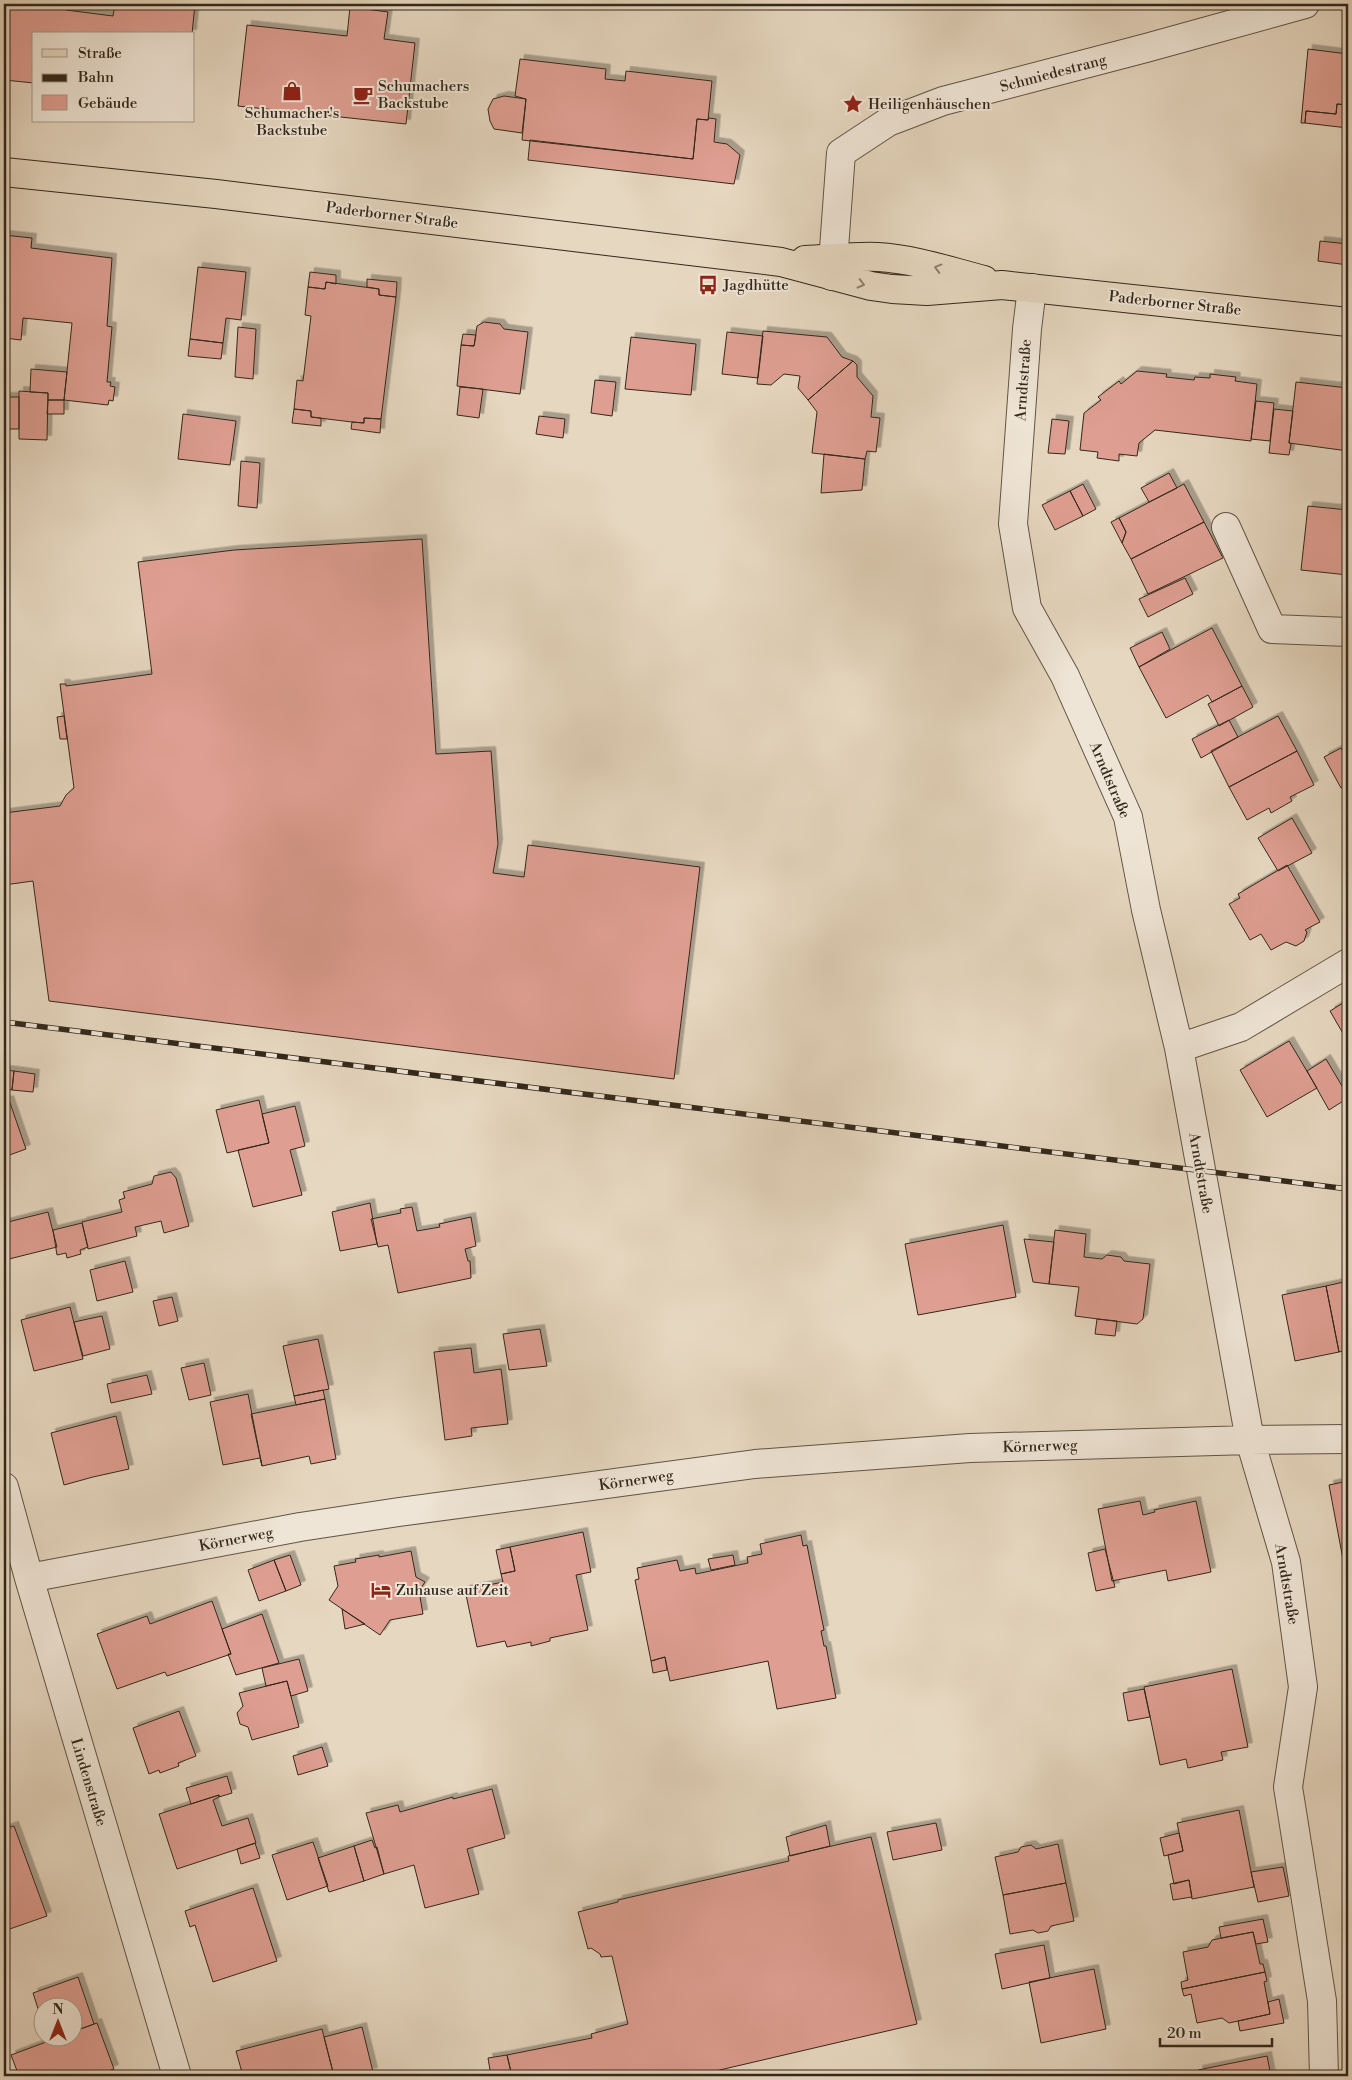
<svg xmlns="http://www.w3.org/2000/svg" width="1352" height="2080" viewBox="0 0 1352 2080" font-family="'Libre Bodoni',serif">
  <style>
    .building { fill: #de9e91; stroke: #33281b; filter: url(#shadow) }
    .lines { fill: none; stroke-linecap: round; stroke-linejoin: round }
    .minor-casing { stroke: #605444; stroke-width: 30 }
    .major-casing { stroke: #33281b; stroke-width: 30 }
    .minor { stroke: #efe5d6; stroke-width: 28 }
    .major { stroke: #e6d7c0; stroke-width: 28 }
    .rail-casing { stroke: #33281b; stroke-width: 5.5 }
    .rail { stroke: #efe5d6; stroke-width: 4; stroke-dasharray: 11; stroke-linecap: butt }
    .oneway { stroke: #8c806e }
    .labels { text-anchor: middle; stroke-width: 4; stroke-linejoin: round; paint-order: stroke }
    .street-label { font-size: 15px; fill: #33281b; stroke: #efe5d6 }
    .poi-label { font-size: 15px; fill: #33281b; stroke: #efe5d6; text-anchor: start }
  </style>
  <defs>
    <filter id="shadow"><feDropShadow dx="4.5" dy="-4.5" stdDeviation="0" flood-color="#0004"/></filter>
  </defs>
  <rect width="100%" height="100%" fill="#e6d7c0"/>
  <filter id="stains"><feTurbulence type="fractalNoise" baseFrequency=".004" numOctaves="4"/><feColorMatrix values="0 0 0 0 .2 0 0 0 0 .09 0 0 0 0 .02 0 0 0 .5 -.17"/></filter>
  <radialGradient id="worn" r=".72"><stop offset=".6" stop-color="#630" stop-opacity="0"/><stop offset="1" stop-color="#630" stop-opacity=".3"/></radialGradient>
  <path class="building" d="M4,4h63l-1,6 47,6 2,-12h80l-3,30h-158v49l-30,-3z
    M350,7l38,5 -4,27 31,4 -9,81 -168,-18 9,-81 100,11z
    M1308,49l40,5v51l-11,-1 -1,10 -30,-3 -1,12h-4z
    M520,59l86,10 -1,10 20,2 1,-10 86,10 -4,39 -11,-1 -4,40 -171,-19 4,-41 -11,-3z
    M504,96l22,3 -4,34 -28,-4 -4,-8 -2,-12 5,-10z
    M1337,104l11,1v23l-43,-5 1,-12 30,3z
    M709,118l7,1 -2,23 13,2 13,11 -6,29 -206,-24 2,-20 163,19 4,-40 11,1z
    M4,235l28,3 -1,10 81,10 -5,68 5,1 -5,55h4l-1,4 5,1 -2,14 -4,-1 -1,5 -44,-5 8,-77 -49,-5 -2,22 -17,-2z
    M1320,241l28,3v21l-30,-4z
    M198,267l48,5 -5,48 -15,-2 -3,25 -33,-4z
    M310,272l26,3v9l-10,-2 -1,7 -17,-2z
    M367,279l30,3 -1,15 -17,-2v-6l-12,-2z
    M326,282l53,7v6l17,2 -15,122 -17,-1v5l-12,-1 -41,-5v-6l-17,-2 3,-29 6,1 8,-65 -6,-1 3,-28 17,2z
    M484,322l16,2 4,5 24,3 -8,62 -63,-8 4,-41 13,1 3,-20z
    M238,327l18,2 -3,50 -18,-2z
    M763,331l64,6 15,20 11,4 -45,39 -10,-12 2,-12 -16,-2 -13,11 -14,-1z
    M727,332l36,4 -5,42 -36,-4z
    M463,334l13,1 -2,11 -13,-1z
    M631,337l65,7 -5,51 -66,-6z
    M190,339l33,4 -2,16 -33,-3z
    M853,361l4,4v12l16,19 -2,21 9,1 -4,34 -9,-1 -2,8 -53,-6 5,-41 -9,-12z
    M31,369l36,3 -3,28h-16v-7l-18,-1z
    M1137,371l30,3 -1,3 28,3 1,-3 15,1v-4l26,3 -1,4 22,3 -6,57 -96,-11 -16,13 -2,13 -18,-2v7l-22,-3 1,-6 -18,-2 4,-37 17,-13 -3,-3 21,-16 2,3z
    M595,380l21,2 -4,34 -21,-3z
    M1296,382l52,6v63l-59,-8z
    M460,387l23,2 -4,29 -22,-3z
    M19,391l29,2 -1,47 -28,-1z
    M4,397h15v32h-15z
    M48,400h16v14h-17z
    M1256,401l18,2 -4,38 -19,-2z
    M294,409l17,2v6l10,1v8l-29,-3z
    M1274,409l19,2 -4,32 2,1 -2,11 -20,-2z
    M183,414l53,7 -6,44 -52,-6z
    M539,416l26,3 -2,19 -27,-4z
    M364,418l17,1 -1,14 -29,-4 1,-7 12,1z
    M1052,419l17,2 -4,33 -17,-1z
    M824,454l41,5 -3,31 -41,3z
    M241,461l19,2 -3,45 -19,-2z
    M1169,473l8,15 -28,14 -8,-14z
    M1083,484l13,25 -13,7 -13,-25z
    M1184,484l20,38 -73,37 -9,-16 4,-11 -7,-14z
    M1070,491l13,25 -28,14 -13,-25z
    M1308,506l40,4v65l-47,-5z
    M1119,518l7,14 -4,11 -11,-21z
    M1204,522l19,36 -75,36 -17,-35z
    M422,539l14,215 55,-3 7,93 -5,29 31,4 4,-32 172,22 -26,212 -625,-78 -16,-120 -29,4v-72l56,-7 6,-11 8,-7 -14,-104h6v2l86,-12 -14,-112 96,-12z
    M1185,578l8,16 -45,23 -9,-18z
    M1212,628l30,58 -30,16 -4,-7 -42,23 -27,-51z
    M1162,632l8,17 -31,18 -9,-19z
    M1242,686l11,21 -34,19 -11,-22z
    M64,716l3,23h-7l-3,-22z
    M1278,716l19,35 -68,36 -18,-36z
    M1229,720l9,17 -37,21 -9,-19z
    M1341,748l7,14v22l-7,4 -17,-31z
    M1297,751l17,34 -24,12 2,4 -21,12 -2,-5 -22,12 -18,-33z
    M1292,818l20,35 -34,18 -20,-33z
    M1287,865l33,57 -15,8 2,2 -3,9 -8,5 -10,-4 -15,8 -10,-16 -11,6 -21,-36 11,-6 -2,-4z
    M1348,1000v42l-18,-31z
    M1289,1041l28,47 -50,29 -27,-47z
    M1326,1059l22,37v2l-19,12 -22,-39z
    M4,1070l10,1 -2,19 -8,-2z
    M14,1071l21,3 -2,18 -21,-2z
    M9,1100l17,49 -22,8v-55z
    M259,1100l10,43 -42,10 -11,-43z
    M295,1106l10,40 -15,4 12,45 -49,12 -15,-57 31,-7 -7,-29z
    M171,1172l5,6 13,48 -25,7 -3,-12 -26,6 2,9 -49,13 -6,-27 40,-10 -3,-12 6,-2 -2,-6 29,-8 2,-8z
    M370,1203l7,41 -37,7 -8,-39z
    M412,1207l5,24 23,-4 -1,-3 32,-7 5,29 -11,3 3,12h2l1,17 -73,15 -10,-48 -10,2 -7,-28 30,-6 -1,-4z
    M48,1212l9,35 -52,13 -1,-37z
    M82,1223l6,24 -8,3 1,4 -14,4 -1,-5 -9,2 -4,-25z
    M1003,1225l13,72 -98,18 -13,-71z
    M1055,1230l31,4 -2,23 18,2 5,-4 14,2 3,4 26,3 -7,55 -6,5 -62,-8 4,-29 -30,-3z
    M1024,1239l30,3 -5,42 -16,-2z
    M125,1261l8,31 -36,9 -7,-31z
    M1348,1281v69l-9,2 -13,-66z
    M1326,1286l13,66 -44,9 -13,-66z
    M172,1297l6,24 -19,5 -6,-25z
    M70,1307l13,52 -49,12 -13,-51z
    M102,1316l8,33 -27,7 -9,-34z
    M1097,1319l20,2 -2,15 -20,-2z
    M540,1329l7,37 -38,4 -6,-36z
    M318,1339l11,50 -35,7 -11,-50z
    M471,1348l3,25 27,-4 7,55 -37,4 1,8 -27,4 -11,-88z
    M204,1363l7,32 -22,5 -8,-32z
    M147,1375l5,19 -41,9 -4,-19z
    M323,1390l2,9 -29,6 -2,-9z
    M248,1394l14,72 -2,-8 -37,7 -13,-63z
    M325,1399l11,60 -25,5 -2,-8 -47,10 -11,-52z
    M116,1416l13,53 -36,8 -29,8 -13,-52z
    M1348,1481v105l-19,-101z
    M1140,1501l3,14 12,-3 -1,-2 42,-9 15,71 -43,9 -2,-11 -54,11 -14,-72z
    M583,1532l8,40 -15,3 12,55 -38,8v3l-19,5v-4l-24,5 -2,-6 -28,6 -12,-57 38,-8 -2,-8 14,-3 -5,-24z
    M801,1535l2,11 4,-1 17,85 -3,1 3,15h2l10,52 -59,11 -9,-48 -98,20 -5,-24 -14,4 -16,-81 4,-1 -2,-11 40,-8 3,11 15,-3 1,6 52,-11 -1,-6 15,-3 -2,-10z
    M510,1547l5,24 -14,3 -5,-24z
    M1105,1549l10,38 -19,4 -8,-38z
    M411,1551l5,26 9,5 -6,9 4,23 -33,6 -10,15 -51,-35 9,-14 -4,-20 22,-4 -1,-3 24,-4v2z
    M290,1555l11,30 -15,6 -12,-31z
    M733,1555l2,10 -24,5 -3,-11z
    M274,1560l12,31 -27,10 -11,-31z
    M212,1601l19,53 -64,22 -2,-4 -48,17 -20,-55 50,-18 3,8z
    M342,1609l23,15 -20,5z
    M262,1614l17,49 -43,12 -8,-21h3l-9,-25z
    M665,1657l2,13 -14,3 -2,-12z
    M299,1659l9,32 -17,5 -4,-15 -21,5 -4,-18z
    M1232,1669l16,78 -27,5 2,8 -35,8 -2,-9 -26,6 -16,-78z
    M287,1681l12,46 -47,13 -4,-13 -8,-3 -3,-11 6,-7 -4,-13z
    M1144,1689l6,28 -22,4 -5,-28z
    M179,1711l17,45 -18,7 1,3 -19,7 -1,-3 -10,4 -16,-46z
    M322,1747l6,19 -30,9 -5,-19z
    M227,1776l5,17 -13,4v-2l-28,9 -5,-16z
    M492,1789l13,49 -38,11 12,45 -54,14 -11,-43 -30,9 -18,-61 32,-8 2,7 53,-15v2z
    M219,1795v2l-6,3 9,26 26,-8 8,25 -79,26 -18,-55z
    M1239,1810l15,77 -62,12 -3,-19 -15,4 -6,-29 15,-4 -6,-28z
    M936,1823l6,27 -49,10 -6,-28z
    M826,1825l4,21 -40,10 -4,-19z
    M14,1826l33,90 -43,15v-102z
    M1179,1833l4,18 -19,5 -4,-18z
    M871,1837l46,187 -223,52h-182l-5,-21 85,-17 -1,-4 37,-10 -16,-68 -11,1 -1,-3 -9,-6 -3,1 -10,-37 40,-10v-2l171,-39 -1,-5z
    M372,1840l3,8 2,-1 7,27 -20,7 -10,-35z
    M313,1842l15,44 -41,14 -15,-45z
    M255,1843l5,15 -19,6 -4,-15z
    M1058,1844l8,39 -63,12 -8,-38 23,-5 3,-5 10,-2 5,4z
    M354,1846l10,35 -35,11 -11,-34z
    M1283,1867l6,29 -31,6 -7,-30z
    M1189,1880l3,17 -19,3 -3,-16z
    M1066,1883l8,38 -23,5 -3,5 -10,2 -5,-3 -23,4 -7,-39z
    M253,1888l24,73 -64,21 -18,-57 -5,2 -5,-16z
    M1263,1919l5,23 -12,2 -3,-12 -32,6 -2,-11z
    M1253,1932l7,32h3l2,8 -83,17 -1,-7 7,-2 -5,-28 25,-5 4,-7z
    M1044,1945l6,33 -48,11 -7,-35z
    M1094,1969l12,60 -65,14 -12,-61z
    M1265,1972l2,9 -3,1 6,32 -41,9 -7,-5 -25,5 -6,-29 -7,2 -2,-7z
    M78,1977l16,47 -22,8v-24h-30v13l-9,-28z
    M1279,1999l5,24 -44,8 -2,-10 32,-7 -2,-12z
    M97,2023l17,46 -21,7h-74l-8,-21 46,-17h15v-6z
    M362,2027l11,45 -16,4h-23l-10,-39z
    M322,2029l12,47h-91l-7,-25z
    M507,2055l5,21h-21l-3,-18z
    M1267,2056l4,20h-72l-1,-6z"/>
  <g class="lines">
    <defs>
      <path id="minor" d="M832,276l9,-123 47,-31 55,-21 203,-53 159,-44
        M1032,288l-5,41 -14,195 14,84 38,68 63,141 18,93 33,138 71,392 36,122 17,125 -15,100 34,214 2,75
        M1226,527l46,102 76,3
        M1179,1048l62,-21 107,-64
        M4,1487l25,91 148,498
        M29,1578l271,-51 99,-15 356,-48 215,-16 280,-8 98,-1"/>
      <path id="major" d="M4,172l212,22 565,68 90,24 21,3 35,2 75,-6 346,37
        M805,260c24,-1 49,-4 73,-3 36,2 71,14 106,23"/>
    </defs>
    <use href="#minor" class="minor-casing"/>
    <use href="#major" class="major-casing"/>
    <use href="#minor" class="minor"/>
    <use href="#major" class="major"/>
    <defs>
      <path id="rail" d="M4,1022l1344,167"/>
    </defs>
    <use href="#rail" class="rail-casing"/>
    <use href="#rail" class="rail"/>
  </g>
  <defs><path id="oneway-chevron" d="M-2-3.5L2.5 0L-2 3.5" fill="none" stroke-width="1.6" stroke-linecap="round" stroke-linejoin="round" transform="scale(1.25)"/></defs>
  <g class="oneway">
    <use href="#oneway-chevron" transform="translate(938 268) rotate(-165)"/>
    <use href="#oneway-chevron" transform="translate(861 284) rotate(14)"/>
  </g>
  <defs>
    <symbol id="shop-bare" viewBox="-9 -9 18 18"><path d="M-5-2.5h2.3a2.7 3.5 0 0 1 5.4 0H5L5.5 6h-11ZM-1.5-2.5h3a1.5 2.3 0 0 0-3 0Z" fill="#8f2418" stroke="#efe5d6" stroke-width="2.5" paint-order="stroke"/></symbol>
    <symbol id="cafe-bare" viewBox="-9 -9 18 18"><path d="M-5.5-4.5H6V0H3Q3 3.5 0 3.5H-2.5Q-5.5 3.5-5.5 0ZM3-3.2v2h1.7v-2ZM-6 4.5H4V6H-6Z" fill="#8f2418" stroke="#efe5d6" stroke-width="2.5" paint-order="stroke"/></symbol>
    <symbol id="sight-bare" viewBox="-9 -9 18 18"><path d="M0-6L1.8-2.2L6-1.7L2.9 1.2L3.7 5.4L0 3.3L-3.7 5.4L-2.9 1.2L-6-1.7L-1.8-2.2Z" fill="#8f2418" stroke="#efe5d6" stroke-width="2.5" paint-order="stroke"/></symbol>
    <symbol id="bus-bare" viewBox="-9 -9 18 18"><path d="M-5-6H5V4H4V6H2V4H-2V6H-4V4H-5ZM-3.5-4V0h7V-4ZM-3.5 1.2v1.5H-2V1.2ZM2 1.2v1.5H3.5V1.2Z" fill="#8f2418" stroke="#efe5d6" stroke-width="2.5" paint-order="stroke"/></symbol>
    <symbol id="hotel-bare" viewBox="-9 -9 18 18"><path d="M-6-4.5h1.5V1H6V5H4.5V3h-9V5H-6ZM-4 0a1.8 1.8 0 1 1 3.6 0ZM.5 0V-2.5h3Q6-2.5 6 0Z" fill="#8f2418" stroke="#efe5d6" stroke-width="2.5" paint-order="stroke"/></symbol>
  </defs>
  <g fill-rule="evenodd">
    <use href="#shop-bare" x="278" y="77" width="28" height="28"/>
    <use href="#cafe-bare" x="349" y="81" width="28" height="28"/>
    <use href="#sight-bare" x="839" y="90" width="28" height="28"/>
    <use href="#bus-bare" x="694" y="271" width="28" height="28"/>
    <use href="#hotel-bare" x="367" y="1576" width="28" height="28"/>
  </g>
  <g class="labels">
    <g class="street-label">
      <text transform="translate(1053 73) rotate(-15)" y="5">Schmiedestrang</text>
      <text transform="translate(392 215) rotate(7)" y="5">Paderborner Straße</text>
      <text transform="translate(1175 303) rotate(6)" y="5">Paderborner Straße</text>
      <text transform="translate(1023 380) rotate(-86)" y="5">Arndtstraße</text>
      <text transform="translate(1110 780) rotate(67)" y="5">Arndtstraße</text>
      <text transform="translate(1201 1173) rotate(80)" y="5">Arndtstraße</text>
      <text transform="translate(1040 1446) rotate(-2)" y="5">Körnerweg</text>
      <text transform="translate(636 1480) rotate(-8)" y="5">Körnerweg</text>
      <text transform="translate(236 1539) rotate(-11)" y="5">Körnerweg</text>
      <text transform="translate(1287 1584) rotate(80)" y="5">Arndtstraße</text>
      <text transform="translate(89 1782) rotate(73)" y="5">Lindenstraße</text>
    </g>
    <g class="poi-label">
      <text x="378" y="91">Schumachers<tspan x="378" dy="17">Backstube</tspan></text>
      <text x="868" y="109">Heiligenhäuschen</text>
      <text x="292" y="118" text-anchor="middle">Schumacher's<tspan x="292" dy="17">Backstube</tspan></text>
      <text x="723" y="290">Jagdhütte</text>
      <text x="396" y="1595">Zuhause auf Zeit</text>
    </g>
  </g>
  <rect width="1352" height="2080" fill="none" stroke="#e6d7c0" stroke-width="20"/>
  <rect x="5" y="5" width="1342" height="2070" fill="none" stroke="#33281b" stroke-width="2.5"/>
  <rect x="10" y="10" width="1332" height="2060" fill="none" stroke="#33281b"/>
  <rect x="32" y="32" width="162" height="90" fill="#efe5d6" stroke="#a4998b"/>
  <rect x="42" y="49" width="25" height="8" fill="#e6d7c0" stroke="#a4998b"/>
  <text x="78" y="58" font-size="15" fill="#33281b">Straße</text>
  <rect x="42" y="74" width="25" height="8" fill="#33281b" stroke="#a4998b"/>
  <text x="78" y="82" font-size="15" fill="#33281b">Bahn</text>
  <rect x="42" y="95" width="25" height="15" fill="#de9e91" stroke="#a4998b"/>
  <text x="78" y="108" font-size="15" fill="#33281b">Gebäude</text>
  <g transform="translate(58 2022)"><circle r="24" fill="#efe5d6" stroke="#a4998b"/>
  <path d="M0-4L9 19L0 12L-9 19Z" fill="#8f2418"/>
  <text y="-8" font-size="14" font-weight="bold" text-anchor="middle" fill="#33281b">N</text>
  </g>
  <path d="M1160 2038v8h112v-8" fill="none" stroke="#33281b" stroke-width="2.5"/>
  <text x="1167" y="2038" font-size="15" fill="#33281b" stroke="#efe5d6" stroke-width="4" paint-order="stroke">20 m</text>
  <rect width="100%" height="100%" filter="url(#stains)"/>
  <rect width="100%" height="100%" fill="url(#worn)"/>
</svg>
